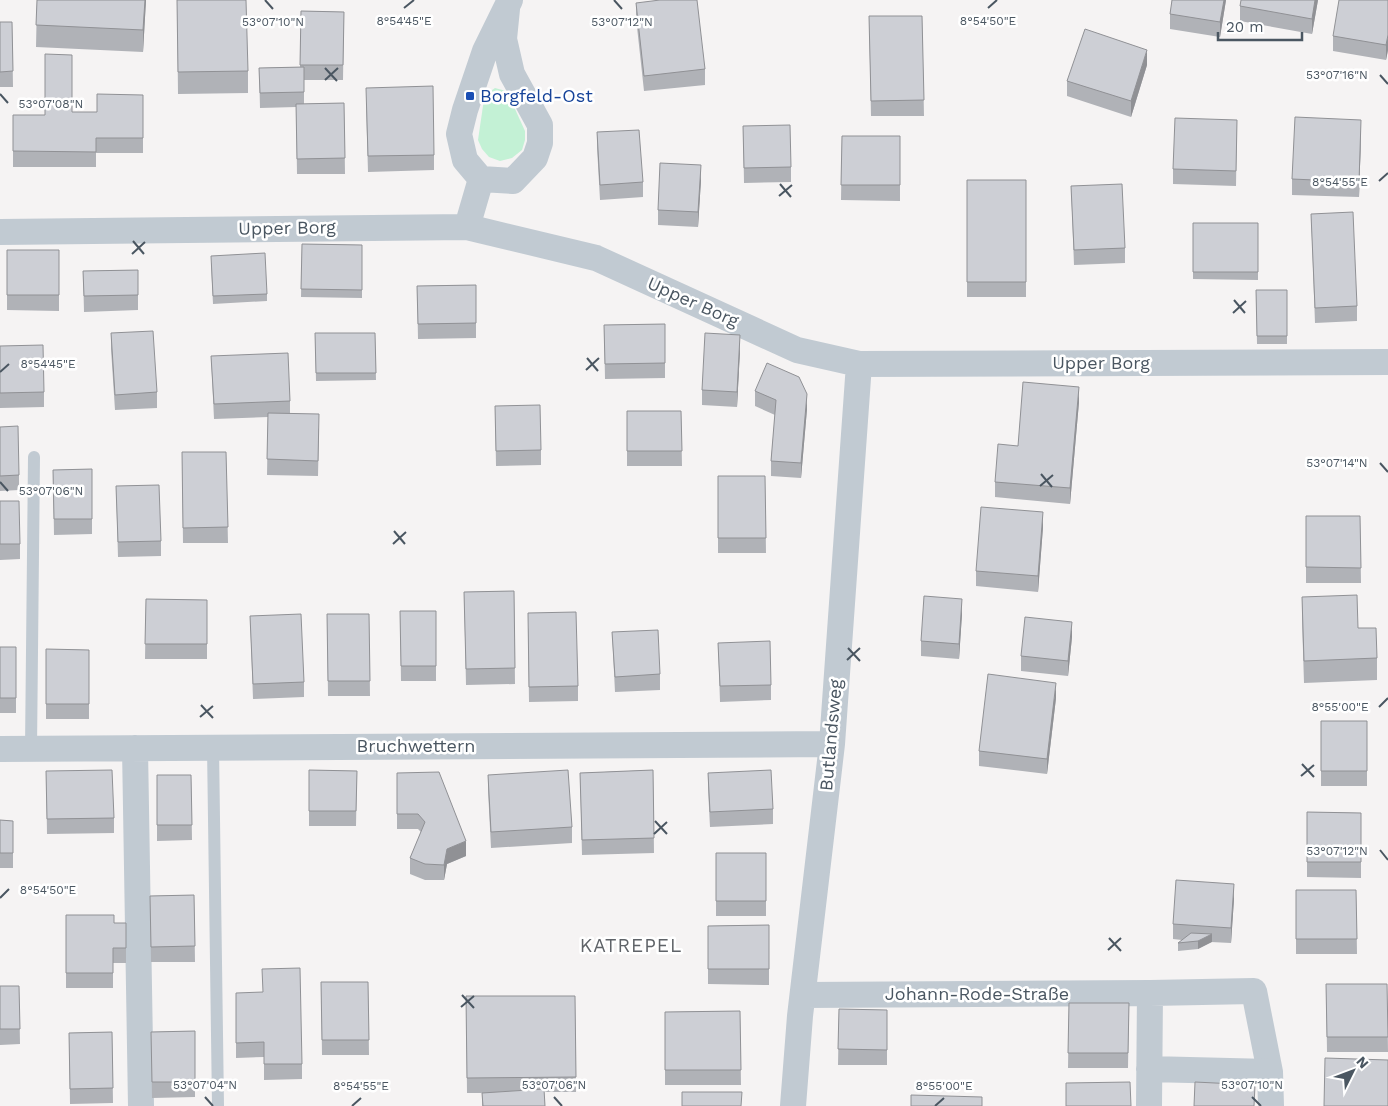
<svg xmlns="http://www.w3.org/2000/svg" width="1388" height="1106" viewBox="0 0 1388 1106" font-family="'Work Sans',sans-serif">
  <style>
    .green { fill: #c3f1d5 }
    .lines { fill: none; stroke-linecap: round; stroke-linejoin: round }
    .lane { stroke: #c1cad2; stroke-width: 12 }
    .street { stroke: #c1cad2; stroke-width: 26 }
    .wall { fill: #b0b2b7 }
    .shaded-wall { fill: #909195 }
    .building { fill: #cdcfd5; stroke: #909195 }
    .ticks { fill: none; stroke: #4a5661; stroke-width: 2 }
    .transit-dot { fill: #1a4fb4; stroke: #fff; stroke-width: 2 }
    .labels { text-anchor: middle; stroke-width: 5; stroke-linejoin: round; paint-order: stroke }
    .transit-label { font-size: 18px; fill: #164399; stroke: #fff; text-anchor: start }
    .street-label { font-size: 18px; fill: #4a5661; stroke: #fff }
    .neighbourhood-label { font-size: 19px; letter-spacing: 1px; fill: #5f6368; stroke: #fff }
    .ticks-label { font-size: 12px; text-anchor: middle; fill: #4a5661; stroke: #fff; stroke-width: 5; stroke-linejoin: round; paint-order: stroke }
  </style>
  <rect width="100%" height="100%" fill="#f5f3f3"/>
  <path class="green" d="M495,88l11,3 4,7 15,33v9l-3,10 -10,8 -12,3 -11,-4 -7,-8 -4,-9 6,-41 4,-6z"/>
  <g class="lines">
    <path class="lane" d="M213,747l5,359
      M31,749l3,-292"/>
    <path class="street" d="M507,9l-3,30 8,35 28,51v18l-5,15 -22,23 -32,-2 -16,-19 -6,-26 6,-24 20,-59 25,-51
      M467,227l14,-48
      M0,232l467,-5 129,31 201,92 62,14 529,-2
      M135,748l6,358
      M0,749l832,-5
      M804,995l346,-2 104,-2 16,81 1,34
      M1149,1069l121,3
      M793,1106l7,-90 32,-272 27,-380
      M1149,1106l1,-113"/>
  </g>
  <path class="wall" d="M37,0h109l-3,52 -107,-5z
    M177,0l71,71v22l-70,1z
    M1172,0h54l-6,37 -50,-8v-15z
    M1318,0l-6,34 -72,-13v-15z
    M1388,0v50l-2,10 -53,-9v-15z
    M636,3l69,66v16l-61,6 -8,-73z
    M301,11l43,1 -1,68h-39v24l40,-1 1,71h-48l-1,-67 -36,1 -1,-40 41,-1z
    M869,16h53l2,100h-53z
    M0,22h12l1,65h-13z
    M1147,65l-16,52 -64,-21v-15z
    M143,95v58h-47v14h-83v-52h32l27,-3h25z
    M366,103l68,52v15l-66,2z
    M1237,120l-1,66 -63,-2v-15z
    M743,126l48,41v15l-47,1z
    M597,132l46,50v15l-43,3 -3,-53z
    M1361,135l-2,62 -67,-2v-16z
    M842,136h58v65l-59,-1z
    M701,180l-3,47 -40,-2v-15z
    M967,180h59v117h-59z
    M1071,186l54,62v15l-51,2z
    M1311,214l46,92v15l-42,2z
    M1193,223h65v57l-65,-1z
    M302,244l60,1v53l-61,-1z
    M7,250h52v61l-52,-1z
    M211,263l56,31v7l-54,3z
    M138,270v40l-54,2 -1,-41z
    M476,285v53l-58,1 -1,-53z
    M1256,290h31v54h-30z
    M665,324v54l-60,1 -1,-54z
    M111,333l46,59v16l-42,2 -4,-61z
    M315,333h60l1,47 -60,1z
    M0,346l44,46v15l-44,1z
    M740,350l-3,57 -35,-2v-15z
    M211,356l79,45v12l29,16 -1,47 -51,-1 1,-58 -54,2z
    M755,391l52,18 -6,69 -30,-2v-15l4,-46 -20,-9z
    M1079,402l-9,102 -75,-7v-15l23,-36z
    M495,406l46,44v15l-45,1z
    M627,411h54l1,55h-55z
    M0,427l19,48v15l-19,1z
    M182,452h44l2,91h-45z
    M92,469v65l-38,1 -1,-65z
    M718,476h47l1,77h-48z
    M116,486l45,55v15l-43,1z
    M0,501l20,43v15l-20,1z
    M1306,516h54l1,67h-55z
    M1043,527l-5,65 -62,-6v-15z
    M514,591l1,93 -49,1 -2,-93z
    M1302,597l56,31 19,30v22l-73,3 -2,-64z
    M146,599l61,1v59h-62z
    M400,611h36v70h-35z
    M327,614h42l1,82h-42z
    M962,614l-3,45 -38,-3v-15z
    M250,616l54,66v15l-51,2z
    M528,628l50,58v15l-49,1z
    M612,632l48,42v16l-45,2z
    M1072,637l-4,39 -47,-5v-15z
    M718,643l53,42v15l-51,2z
    M0,647h16v66h-16z
    M46,649l43,1v69h-43z
    M1056,698l-9,76 -68,-8v-15z
    M1321,721h46v65h-46z
    M309,770l48,1 -1,55h-47z
    M653,770l1,83 -72,2 -2,-82z
    M46,771l68,47v15l-67,1z
    M397,773l69,83 -19,8 -3,16h-19l-15,-6v-16l11,-26 -3,-3h-21z
    M708,773l65,36v15l-63,3 -2,-39z
    M157,775h34l1,65 -35,1z
    M488,775l84,52v16l-81,5 -3,-58z
    M1307,812l54,1v65l-54,-1z
    M0,820l13,1v47h-13z
    M716,853h50v63h-50z
    M1296,890h60l1,64h-61z
    M194,895l1,67h-44l-1,-66z
    M1234,899l-3,44 -20,-1 -13,7 -20,2v-8l4,-3 -9,-1v-15z
    M66,915l48,8h12v40h-13v25h-47z
    M769,925v60l-61,-1v-58z
    M321,982h47l1,73h-47z
    M1326,984h61l1,68h-61z
    M0,986h19l1,58 -20,1z
    M236,993l66,71v15l-38,1v-23l-28,1z
    M466,996h109l1,96h-32l1,14h-63v-13h-15z
    M1069,1003h60l-1,65h-60z
    M839,1009l48,1v55h-49z
    M740,1011l1,74h-76v-73z
    M195,1031v66l-43,1 -1,-66z
    M112,1032l1,71 -43,1 -1,-71z"/>
  <path class="shaded-wall" d="M145,0h1l-3,52v-22z
    M1224,0h2l-6,37v-15z
    M1315,0h3l-6,34v-15z
    M1388,35v15l-2,10v-15z
    M1147,50v15l-16,52v-16z
    M1361,120v15l-2,62v-15z
    M701,165v15l-3,47v-15z
    M740,335v15l-3,57v-15z
    M1079,387v15l-9,102v-16z
    M807,394v15l-6,69v-15z
    M1043,512v15l-5,65v-16z
    M962,599v15l-3,45v-15z
    M1072,622v15l-4,39v-15z
    M1056,683v15l-9,76v-15z
    M466,841v15l-19,8 -3,16v-15l3,-16z
    M1234,884v15l-3,44v-15z
    M1212,934v8l-14,7v-8z"/>
  <path class="building" d="M37,0h108l-2,30 -107,-5z
    M177,0h69l2,71 -70,1z
    M660,0h37l8,69 -61,7 -8,-73z
    M1172,0h52l-4,22 -50,-8z
    M1241,0h74l-3,19 -72,-13z
    M1339,0h49v35l-2,10 -53,-9z
    M301,11l43,1 -1,53h-43z
    M869,16h53l2,84 -53,1z
    M0,22h12l1,49 -13,1z
    M1085,29l62,21 -16,51 -64,-20z
    M45,54l27,1v57h25v-18l46,1v43h-47v14l-83,-1v-36h32z
    M304,67v25l-44,1 -1,-25z
    M433,86l1,69 -66,1 -2,-68z
    M344,103l1,55 -48,1 -1,-55z
    M1295,117l66,3 -2,62 -67,-3z
    M1175,118l62,2 -1,51 -63,-2z
    M790,125l1,42 -47,1 -1,-42z
    M639,130l4,52 -43,3 -3,-53z
    M842,136h58v49h-59z
    M660,163l41,2 -3,47 -40,-2z
    M967,180h59v102h-59z
    M1122,184l3,64 -51,2 -3,-64z
    M1353,212l4,94 -42,2 -4,-94z
    M1193,223h65v49h-65z
    M302,244l60,1v45l-61,-1z
    M7,250h52v45h-52z
    M265,253l2,41 -54,2 -2,-40z
    M138,270v25l-54,1 -1,-25z
    M476,285v38l-58,1 -1,-38z
    M1256,290h31v46h-30z
    M665,324v39l-60,1 -1,-39z
    M153,331l4,61 -42,3 -4,-62z
    M315,333h60l1,40h-60z
    M705,333l35,2 -3,57 -35,-2z
    M43,345l1,47 -44,1v-47z
    M288,353l2,48 -76,3 -3,-48z
    M767,363l32,14 8,17 -6,69 -30,-2 5,-61 -21,-9z
    M1023,382l56,5 -9,101 -75,-6 3,-38 20,2z
    M540,405l1,45 -45,1 -1,-45z
    M627,411h54l1,40h-55z
    M268,413l51,1 -1,47 -51,-2z
    M18,426l1,49 -19,1v-49z
    M182,452h44l2,75 -45,1z
    M92,469v50h-38l-1,-49z
    M718,476h47l1,62h-48z
    M159,485l2,56 -43,1 -2,-56z
    M0,501h19l1,43h-20z
    M981,507l62,5 -5,64 -62,-5z
    M1306,516h54l1,52 -55,-1z
    M514,591l1,77 -49,1 -2,-77z
    M1357,595l1,33h18l1,30 -73,3 -2,-64z
    M924,596l38,3 -3,45 -38,-3z
    M146,599l61,1v44h-62z
    M400,611h36v55h-35z
    M576,612l2,74 -49,1 -1,-74z
    M301,614l3,68 -51,2 -3,-68z
    M327,614h42l1,67h-42z
    M1025,617l47,5 -4,39 -47,-5z
    M658,630l2,44 -45,3 -3,-45z
    M770,641l1,44 -51,1 -2,-43z
    M0,647h16v51h-16z
    M46,649l43,1v54h-43z
    M988,674l68,9 -9,76 -68,-8z
    M1321,721h46v50h-46z
    M112,770l2,48 -67,1 -1,-48z
    M309,770l48,1 -1,40h-47z
    M568,770l4,57 -81,5 -3,-57z
    M653,770l1,68 -72,2 -2,-67z
    M771,770l2,39 -63,3 -2,-39z
    M439,772l27,69 -19,8 -3,16 -19,-1 -15,-6 15,-36 -7,-8h-21v-41z
    M157,775h34l1,50h-35z
    M1307,812l54,1v49h-54z
    M0,820l13,1v32h-13z
    M716,853h50v48h-50z
    M1176,880l58,4 -3,44 -58,-4z
    M1296,890h60l1,49h-61z
    M194,895l1,51 -44,1 -1,-51z
    M66,915h48v8h12v25h-13v25h-47z
    M769,925v44h-61v-43z
    M1191,933l21,1 -14,7 -20,2z
    M300,968l2,96h-38v-22l-28,1v-50l27,-1 -1,-23z
    M321,982h47l1,58h-47z
    M1326,984h61l1,53h-61z
    M0,986h19l1,43h-20z
    M466,996h109l1,81 -109,1z
    M1069,1003h60l-1,50h-60z
    M839,1009l48,1v40l-49,-1z
    M740,1011l1,59h-76v-58z
    M195,1031v51h-43l-1,-50z
    M112,1032l1,56 -43,1 -1,-56z
    M1325,1058l63,2v46h-64z
    M1130,1082l1,24h-65v-23z
    M1195,1082l60,3 -1,21h-60z
    M544,1089l1,17h-62l-1,-13z
    M682,1092h60l-1,14h-59z
    M911,1095l71,2v9h-71z"/>
  <path class="ticks" d="M265,0l8,9M614,0l8,9M404,8l10,-8M988,8l9,-8M325,68l12,13M1380,75l8,9M325,80l13,-12M0,94l8,9M1379,181l9,-8M780,184l11,13M779,196l13,-11M133,241l11,13M132,254l13,-12M1234,300l11,13M1233,313l13,-12M587,358l11,13M586,370l13,-12M0,372l9,-8M1380,463l8,9M1041,474l11,13M0,482l8,9M1040,486l13,-11M394,531l11,13M393,544l13,-12M848,648l12,13M847,660l13,-12M201,705l12,13M1379,707l9,-9M200,717l13,-11M1302,764l12,13M1301,776l13,-11M655,821l12,13M654,834l13,-12M1380,850l8,10M0,898l9,-9M1109,938l12,13M1108,950l13,-12M462,995l12,13M461,1007l13,-11M205,1097l8,9M554,1097l8,9M1252,1097l9,9M352,1106l9,-8M935,1106l9,-8"/>
  <rect class="transit-dot" x="465" y="91" width="10" height="10" rx="2.5"/>
  <g class="labels">
    <g class="transit-label">
      <text x="480" y="102">Borgfeld-Ost</text>
    </g>
    <g class="street-label">
      <text transform="translate(287 228) rotate(-1)" y="6">Upper Borg</text>
      <text transform="translate(693 302) rotate(24)" y="6">Upper Borg</text>
      <text x="1101" y="369">Upper Borg</text>
      <text transform="translate(831 735) rotate(-85)" y="6">Butlandsweg</text>
      <text x="416" y="752">Bruchwettern</text>
      <text x="977" y="1000">Johann-Rode-Straße</text>
    </g>
    <g class="neighbourhood-label">
      <text x="631" y="952">KATREPEL</text>
    </g>
  </g>
  <g class="ticks-label">
    <text x="404" y="25">8°54'45"E</text>
    <text x="988" y="25">8°54'50"E</text>
    <text x="273" y="26">53°07'10"N</text>
    <text x="622" y="26">53°07'12"N</text>
    <text x="1337" y="79">53°07'16"N</text>
    <text x="51" y="108">53°07'08"N</text>
    <text x="1340" y="186">8°54'55"E</text>
    <text x="48" y="368">8°54'45"E</text>
    <text x="1337" y="467">53°07'14"N</text>
    <text x="51" y="495">53°07'06"N</text>
    <text x="1340" y="711">8°55'00"E</text>
    <text x="1337" y="855">53°07'12"N</text>
    <text x="48" y="894">8°54'50"E</text>
    <text x="205" y="1089">53°07'04"N</text>
    <text x="554" y="1089">53°07'06"N</text>
    <text x="1252" y="1089">53°07'10"N</text>
    <text x="361" y="1090">8°54'55"E</text>
    <text x="944" y="1090">8°55'00"E</text>
  </g>
  <g transform="translate(1353 1071) rotate(48)" stroke="#ffffff" stroke-width="4" paint-order="stroke">
  <path d="M0-4L9 19L0 12L-9 19Z" fill="#4a5661"/>
  <text y="-8" font-size="14" font-weight="bold" text-anchor="middle" fill="#4a5661">N</text>
  </g>
  <path d="M1218 32v8h84v-8" fill="none" stroke="#4a5661" stroke-width="2.5"/>
  <text x="1226" y="32" font-size="15" fill="#4a5661" stroke="#ffffff" stroke-width="4" paint-order="stroke">20 m</text>
</svg>
